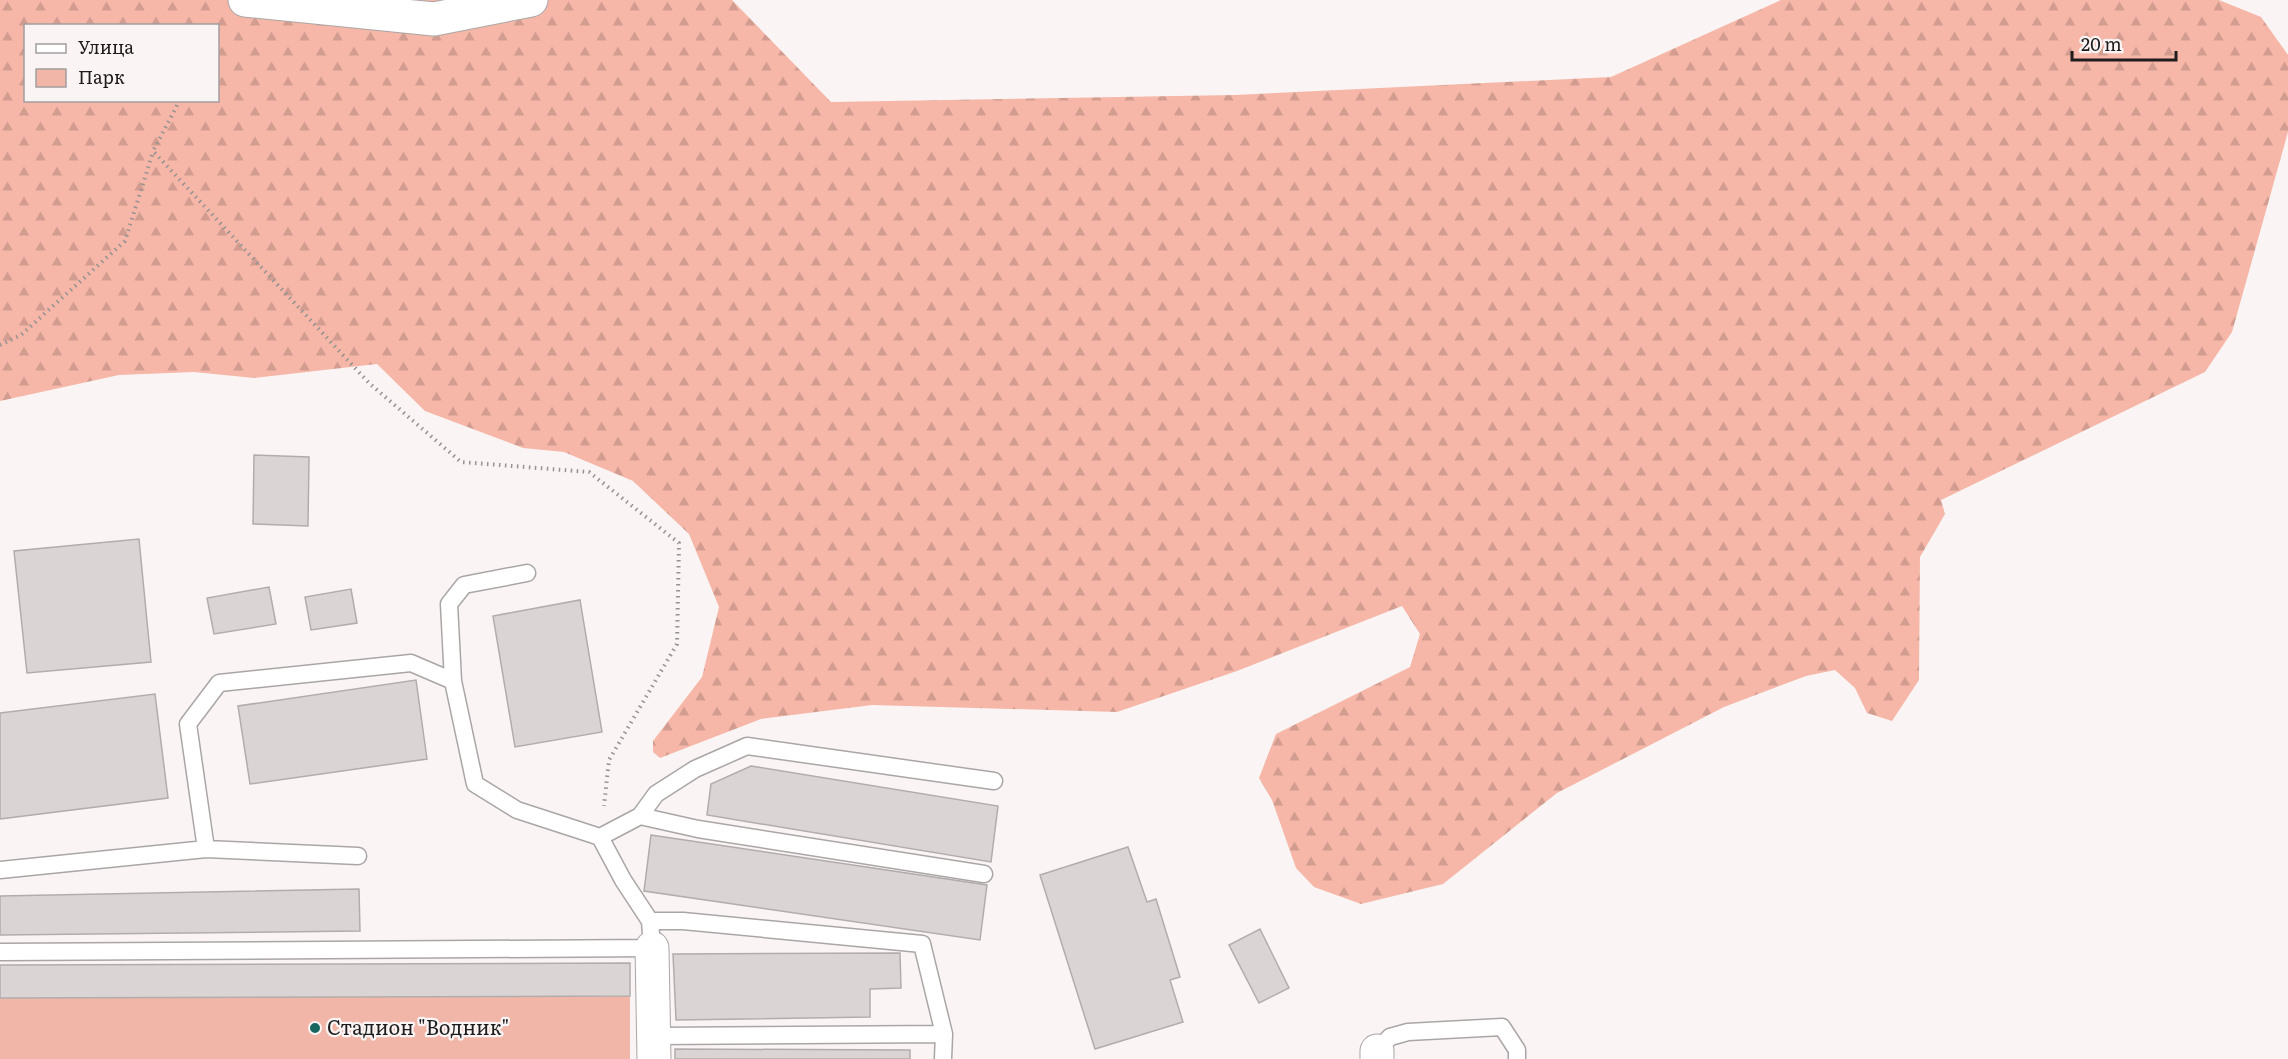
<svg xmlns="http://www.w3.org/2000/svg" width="2288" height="1059" viewBox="0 0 2288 1059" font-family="Literata,serif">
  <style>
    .green { fill: #f1b6a8 }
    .forest { fill: url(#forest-firs); fill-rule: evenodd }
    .building { fill: #dad5d4; stroke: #b1adac; stroke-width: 1.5 }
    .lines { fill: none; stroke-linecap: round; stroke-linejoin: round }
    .service-casing { stroke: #aaa6a5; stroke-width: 19 }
    .minor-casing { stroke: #aaa6a5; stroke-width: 35 }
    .path { stroke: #959291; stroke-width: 4; stroke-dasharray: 1.5 4.5; stroke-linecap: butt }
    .service { stroke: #fff; stroke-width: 16 }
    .minor { stroke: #fff; stroke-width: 33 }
    .poi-dot { fill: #196661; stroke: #faf5f4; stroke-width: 2 }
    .labels { text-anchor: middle; stroke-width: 4.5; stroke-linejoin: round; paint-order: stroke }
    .poi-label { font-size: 20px; fill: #1e1c1c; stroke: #faf5f4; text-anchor: start }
  </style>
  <defs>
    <pattern id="forest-firs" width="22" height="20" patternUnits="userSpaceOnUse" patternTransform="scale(1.5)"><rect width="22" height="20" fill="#f6b7a8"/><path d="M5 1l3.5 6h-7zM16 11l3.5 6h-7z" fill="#d29d90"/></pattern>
  </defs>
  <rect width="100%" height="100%" fill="#faf5f4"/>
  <path class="green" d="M630,996v63h-630v-61z"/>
  <path class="forest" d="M0,0h732l99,102 403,-7 377,-18 170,-77h438l42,17 27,38v77l-56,200 -27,40 -264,128 4,14 -25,43 -1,123 -27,41 -25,-8 -12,-25 -20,-18 -29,6 -82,31 -167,86 -114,91 -82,20 -47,-17 -18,-19 -24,-68 -13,-22 17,-44 134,-67 10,-33 -18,-28 -165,65 -120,41 -245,-7 -111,14 -101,39 -7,-6v-11l49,-64 17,-70 -30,-73 -56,-53 -69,-29 -41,-4 -98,-37 -48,-47 -123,14 -60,-6 -75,3 -119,26zM26,26h192v74h-192z"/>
  <path class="building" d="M254,455l55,2 -1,69 -55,-2z
    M139,539l12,123 -124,11 -13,-122z
    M269,587l7,37 -62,10 -7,-36z
    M351,589l6,34 -46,7 -6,-33z
    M580,600l22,132 -87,15 -22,-131z
    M416,680l11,79 -177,25 -12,-78z
    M155,694l13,104 -168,21v-106z
    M751,766l247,40 -7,56 -284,-47 4,-31z
    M651,835l336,50 -7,55 -336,-49z
    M1128,847l19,55 9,-3 24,78 -10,3 13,42 -88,27 -55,-174z
    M359,889l1,42 -360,4v-39z
    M1260,929l29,59 -30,15 -30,-58z
    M900,953l1,35 -31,1v28l-194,3 -3,-66z
    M630,963v33l-630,2v-33z
    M675,1049l235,1v9h-235z"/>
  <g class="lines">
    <defs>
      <path id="service" d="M640,816l16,-22 39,-25 52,-23 247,35
        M600,837l40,-21 58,13 286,45
        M206,849l-18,-125 31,-41 192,-20 42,18
        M0,870l206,-21 152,7
        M650,921h33l239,23 22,90 -1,25
        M0,952l652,-4 -2,-27 -27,-41 -23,-43 -83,-27 -42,-26 -22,-103 -4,-77 15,-19 63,-12
        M654,1036l290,-2
        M1377,1051l13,-14 18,-5 94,-5 15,23v9"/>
      <path id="minor" d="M245,0l189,19 97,-19
        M652,948l2,111
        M1377,1051v8"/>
    </defs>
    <use href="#service" class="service-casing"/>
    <use href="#minor" class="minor-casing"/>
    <path class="path" d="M180,100l-27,51 216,232 92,79 128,10 90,71 -2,101 -68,116 -5,46
      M0,345l21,-10 104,-94 28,-89"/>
    <use href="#service" class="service"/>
    <use href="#minor" class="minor"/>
  </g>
  <circle class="poi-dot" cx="315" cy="1028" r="6"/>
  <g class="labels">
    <g class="poi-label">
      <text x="327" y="1035">Стадион "Водник"</text>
    </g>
  </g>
  <rect x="24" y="24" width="195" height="78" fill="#faf5f4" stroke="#a29e9e" stroke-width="1.5"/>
  <rect x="36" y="44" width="30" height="9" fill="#ffffff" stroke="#a29e9e" stroke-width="1.5"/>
  <text x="78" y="54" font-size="18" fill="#1e1c1c">Улица</text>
  <rect x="36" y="69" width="30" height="18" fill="#f1b6a8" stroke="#a29e9e" stroke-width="1.5"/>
  <text x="78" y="84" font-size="18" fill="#1e1c1c">Парк</text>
  <path d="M2072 51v9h104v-9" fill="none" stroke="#1e1c1c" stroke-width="3"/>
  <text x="2081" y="51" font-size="18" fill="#1e1c1c" stroke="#faf5f4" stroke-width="4.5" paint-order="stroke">20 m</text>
</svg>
